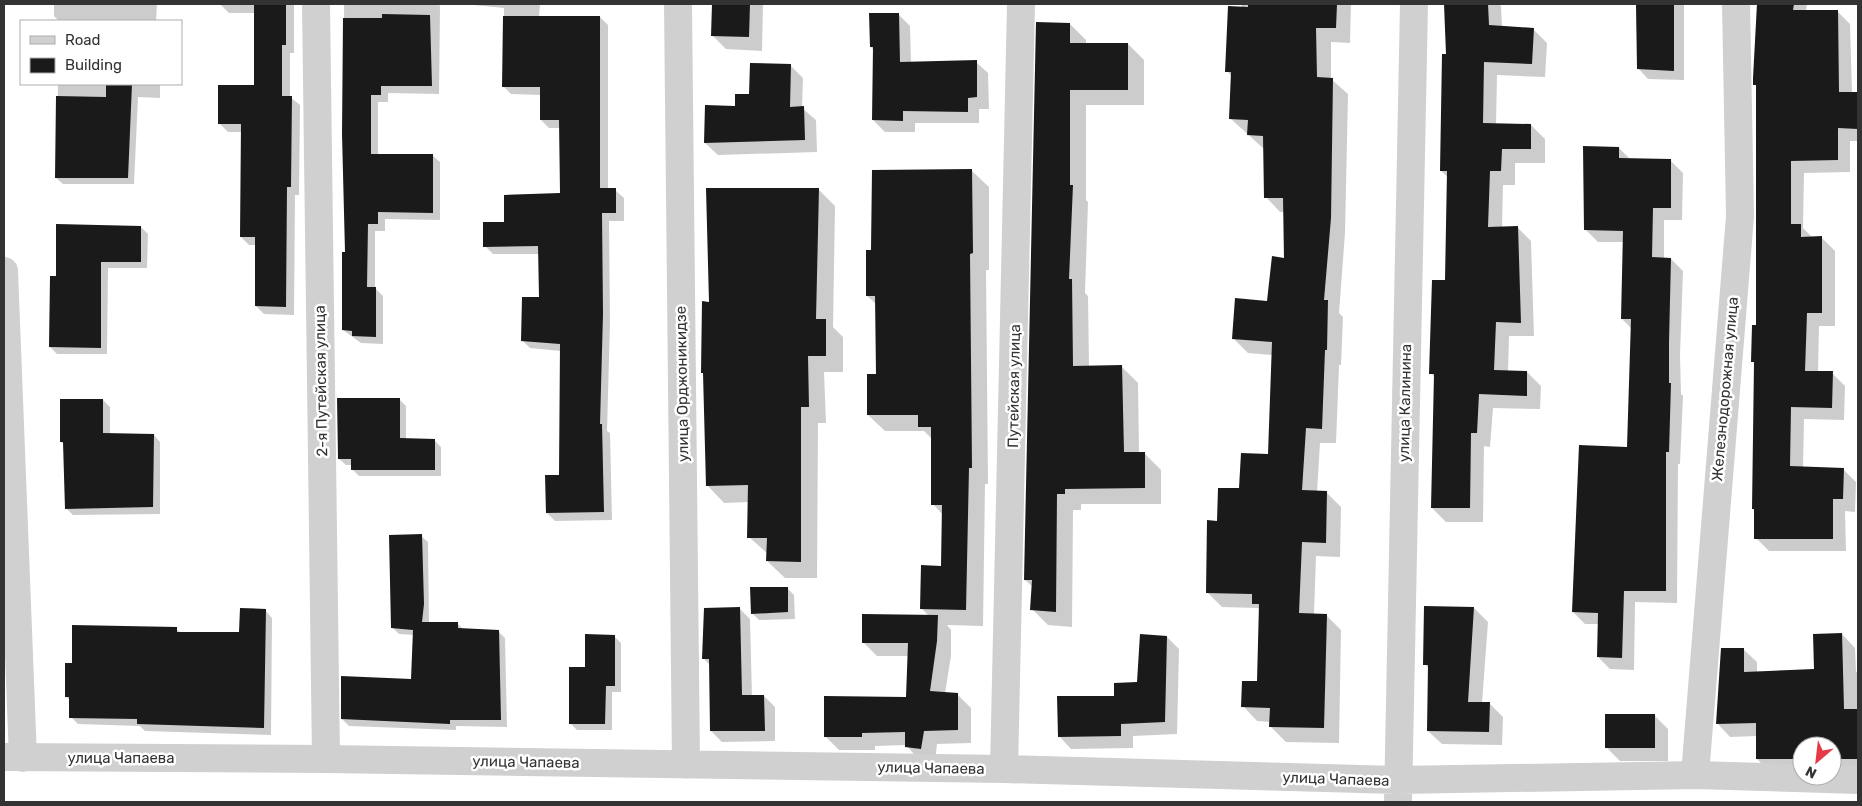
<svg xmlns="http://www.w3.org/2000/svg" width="1862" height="806" viewBox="0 0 1862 806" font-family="Rubik,sans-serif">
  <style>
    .shadow { fill: #0003 }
    .building { fill: #1a1a1a }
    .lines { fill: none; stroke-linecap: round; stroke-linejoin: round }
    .minor { stroke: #d0d0d0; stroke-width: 28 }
    .labels { text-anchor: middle; stroke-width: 5; stroke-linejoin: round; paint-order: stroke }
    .street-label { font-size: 15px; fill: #333; stroke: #fff }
  </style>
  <rect width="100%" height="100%" fill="#fff"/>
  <path class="shadow" d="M54,4h103l-1,17h-97l-5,-5z
    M220,4h74v49h-4v44l10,8 -1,90h-4l-1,120 -30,-1 -8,-8 1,-61h-8l-8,-8 1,-105h-14l-9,-9 36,-37v-73h-26z
    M344,4h94l2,2 -1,88 -51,-1v9h-10v53h54l8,7v58l-55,-1v12h-10v57l8,8v48l-22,-1 -18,-13 3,-77z
    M464,4h76l-1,13h61l8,8v164l7,1 9,8v23h-15l1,102 -3,108 3,2 2,87 -57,1 -8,-8 13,-36 1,-126 -31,-3 -8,-8 18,-41v-45h-47l-8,-8 21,-23 55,-29v-66h-12l-8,-8v-25l-30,-1 -8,-8 1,-78z
    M713,4h50l-1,47 -36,-2 -13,-13z
    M1242,4h109l-1,39 -19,-1v37l17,15 -3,139 -6,80 4,4 -2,48h-2l-3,78h-16l-3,49h9l15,15 -1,50 -24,-1 -2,58 12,1 15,15 -2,113 -53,-1 -15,-15v-5l-14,-1 -14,-15 15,-24 2,-72 -2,-2 -36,-1 -15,-15 11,-70 22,-32 29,-34 4,-101 -25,-2 -15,-15 35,-36 17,-43v-47h-5l-14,-15 -2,-48 -33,-30 1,-42 -5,-6z
    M1446,4h53l2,2 1,21 31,2 14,14 -2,34 -48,-2 -1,49 35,1 14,14v24h-30v22h-12l-1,43 15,-1 14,14 3,95h-25l-1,36h19l14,14 -1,23 -47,-1 -3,39 -6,-1 -1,76h-37l-14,-14 3,-130 -4,-5 15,-91 3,-104 -8,-7 6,-116z
    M1636,4h48v76l-36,-1 -10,-11z
    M1757,4h50l-1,7h31l13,13 2,69h6v48h-8v31l-46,1 -1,55 10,10h9l13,13v75h-16l-1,46 14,1 13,13 -1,34 -40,-1 -1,49 40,1 13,13 -1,30 -10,-1 1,40h-77l-13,-13 -1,-27 -2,-2 2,-145 -2,-3 4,-35v-239l-3,-3v-6z
    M898,14l12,12 1,37 65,-1 12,11 1,36h-10v14h-64v9h-30l-12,-12 1,-70 -3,-3z
    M1070,24l16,16v4h42l16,16v45h-58v95l2,2 -3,91 3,3 1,71h33l16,16 1,70h5l17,17v34h-80v6h-8l-1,117 -24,-2 -16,-16 1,-22 -8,-7z
    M790,65l13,13 -1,30 14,12 1,32 -99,3 -13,-12 31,-36z
    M58,84h102v14l-22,-1 -4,87h-71l-7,-6z
    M1619,148l11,11 41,2 12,12 -1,47h-18v39h7l12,12 -3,84 1,39 2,2 -3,68h-2l-1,139 -42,-1 -1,68 -24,-1 -12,-12 1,-33h-14l-12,-12 55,-164 4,-119 -10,-10 2,-77h-26l-12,-12z
    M972,171l17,16v83h-3l2,214h-3l-2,142 -36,-1 4,5v26l-6,37 12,1 14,14v35l-34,1 -2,18 -15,-1 -14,-16 -31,1v4h-36l-14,-14 82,-38 2,-42h-32l-14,-14 66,-26 -8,-8 22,-41v-52l-10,-11 -1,-65 -8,-8h-39l-17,-16 9,-40v-70l-10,-9 5,-45z
    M818,189l17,17 -2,121 10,10v35h-19l2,51h-8l-1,155h-32l-18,-17 1,-7 -19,-17v-35l-25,1 -17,-18 3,-182z
    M141,227l7,7 -1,34h-39l-1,86h-50l-7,-7 7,-70z
    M399,399l7,7v33l28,1 7,7v29h-82l-7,-7v-4h-6l-7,-6z
    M103,400l7,7v27l44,1 6,7v72l-87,1 -7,-7 -1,-63 -4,-3z
    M421,536l7,6 1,82 28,-1 7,7 34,1 7,7 2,89 -51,-1v4l-107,-4 -7,-7 71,-39 1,-45 -15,-1 -7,-7z
    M787,588l7,7 1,24 -36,1 -7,-7z
    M739,608l11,11 2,78 12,-1 11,11v34l-53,1 -11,-11v-65l-8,-8z
    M1474,608l14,14 -6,81h7l14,14 -1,28 -60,-1 -14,-13 1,-62 -4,-5z
    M265,610l7,8 -1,117 -126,-4 -5,-5 -62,-2 -7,-7v-16l-5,-4 7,-32 103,-36 5,4 59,1z
    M1842,634l13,14 1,24h2v101h-26v-27h-30v26h-32l-13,-13v-23l-27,1 -13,-14 26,-74 14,13v11l58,-2z
    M614,636l7,7v49h-9v38h-35l-7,-7 17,-55z
    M1167,637l12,12 -2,85 -44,2v12l-62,1 -12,-13 80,-53z
    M1654,715l14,14v32h-48l-13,-13z"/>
  <path class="building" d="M254,4h32v41h-4v51h10l-1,91h-4l-1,120 -31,-1v-69h-15l1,-113h-23v-39h36z
    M712,4h38l-1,33 -38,-1z
    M1248,4h89l-1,24h-20l1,49 16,1 -2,140 -7,82h4l-1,50h-2l-3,79 -16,-1 -4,62 25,1 -1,52 -24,-1 -3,71 28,1 -3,114 -55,-1 1,-19 -29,-1 1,-26h15l2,-77h-7v-10l-46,-1 1,-73 10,1 1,-33h21l2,-35 27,1 4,-112 -40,-3 3,-41 32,3 5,-45 12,2 -1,-60h-19l-1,-62 -16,-1 1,-15 -19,-1 2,-47h-6l3,-66 20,1z
    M1444,4h44l1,21 45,3 -2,36 -48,-2 -1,61 48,1v25h-29l-1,22h-11l-2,56 30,-1 3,97 -25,-1 -2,48 33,1v25l-48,-2 -2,39h-6l-1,75h-39l3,-134h-5l3,-94h13l2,-109h-7l2,-117h4z
    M1636,4h38v67l-37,-2z
    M1757,4h37l-1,6h45l1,82h19v37l-20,-1v32l-47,1v63h10v13l21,-1v77h-15l-2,58h28l-1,37 -41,-1 -1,59 54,2 -1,31h-10v40h-79v-30h-2l2,-147h-3l1,-37h4v-240h-3v-7z
    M869,13h30l1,49 77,-2v37l-9,1v14l-65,-1v10l-31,-1 1,-73h-3z
    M382,14l48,1 2,71h-51v9h-10v59h62v59l-55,-1v12h-10l-1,63h9v50l-24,-1v-5l-10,-1v-78h3l-3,-118 1,-116h39z
    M503,16h97v172h16v25h-14l1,101 -3,110h2l2,88 -58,1 -1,-38h14l1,-131 -39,-3 1,-44h17l-1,-51 -55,1v-25h21v-27l56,-2 -1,-73h-19v-33h-38z
    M1036,22l34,1v20h58v47h-58v95h3l-4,94h3l1,87 49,-1 2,87h21v36l-80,1v5h-8l-1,118 -26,-2 2,-30h-8z
    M750,63l41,1 -1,43 14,-1 1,34 -101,3 1,-38 30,1v-12h14z
    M106,84h26l-4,94h-73l1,-82 50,1z
    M1583,146l36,1v11l52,1v49h-18l-1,49 19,1 -2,84v41h2l-2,69h-3v139h-42l-2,67 -25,-1 1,-44 -26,-1 7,-167 48,2 4,-128h-10l2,-88 -39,-1z
    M972,169l1,84 -3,1 2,214h-3l-3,142 -46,-1 1,-44 20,1 1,-61h-11v-78h-13v-12h-51v-41h9l-1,-78h-9v-46h5l1,-80z
    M706,188h113l-3,131h10v37h-18l1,51h-8v155l-35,-1 1,-23h-20l1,-53 -42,1 -3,-113h-2l1,-72 7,1z
    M56,224l85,2v36h-40v86l-52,-1 1,-71h6z
    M337,398h63v40l35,1v31h-84v-11h-13z
    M60,399h43v34l51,1 -1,73 -88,2 -2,-67h-3z
    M422,534l2,70 -2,18h36v6l41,2 2,90h-51v4l-109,-5v-43l70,3 2,-49 -22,-2 -2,-93z
    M750,587h38v25l-37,2z
    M1424,606l50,1 -6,95h22l-1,30 -62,-1 1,-66h-5z
    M740,607l2,88h22l1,36h-55l-1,-72h-7l2,-51z
    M240,608l26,1 -2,119 -127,-4v-5l-68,-1v-21h-4v-34h7v-38l105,2v5h62z
    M862,614l76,1 -1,26 -7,50 28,2v37l-34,1 -3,18 -16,-2v-15l-43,1v4h-38v-41l82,1 2,-54h-46z
    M1842,633l2,76h14v50h-26v-13h-30v13h-46v-36l-40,1 5,-76h23v24l70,-3 -1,-35z
    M585,634l30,1v51h-9l-1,38h-36v-57h16z
    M1140,634l27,2 -2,86 -44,2v12l-63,1 -1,-41h57v-13l23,-1z
    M1605,714h50v34h-50z"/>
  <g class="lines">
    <path class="minor" d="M316,4l10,755
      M678,4l8,761
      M4,271l19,487
      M4,757l322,2 678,10 394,11 297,-5 163,5
      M1004,769l17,-765
      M1695,775l45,-559 -4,-212
      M1398,802l16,-798"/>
  </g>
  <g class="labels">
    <g class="street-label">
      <text transform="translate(321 381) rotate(-91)" y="5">2-я Путейская улица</text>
      <text transform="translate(682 384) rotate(-91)" y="5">улица Орджоникидзе</text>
      <text transform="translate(1014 386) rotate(-89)" y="5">Путейская улица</text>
      <text transform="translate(1725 389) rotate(-85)" y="5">Железнодорожная улица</text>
      <text transform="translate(1405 403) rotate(-89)" y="5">улица Калинина</text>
      <text x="121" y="763">улица Чапаева</text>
      <text transform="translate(526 762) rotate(1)" y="5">улица Чапаева</text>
      <text transform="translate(931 768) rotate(1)" y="5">улица Чапаева</text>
      <text transform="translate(1336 779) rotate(2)" y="5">улица Чапаева</text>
    </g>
  </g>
  <rect width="1862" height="806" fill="none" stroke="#333333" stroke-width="10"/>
  <rect x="20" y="20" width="162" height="65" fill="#ffffff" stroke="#adadad"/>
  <rect x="30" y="36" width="25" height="8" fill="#d0d0d0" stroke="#adadad"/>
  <text x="65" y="45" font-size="15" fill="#333333">Road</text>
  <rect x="30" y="58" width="25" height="15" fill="#1a1a1a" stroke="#adadad"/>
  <text x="65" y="70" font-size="15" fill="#333333">Building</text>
  <g transform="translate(1817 761) rotate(208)"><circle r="24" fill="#ffffff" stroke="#adadad"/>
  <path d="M0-4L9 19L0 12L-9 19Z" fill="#e63946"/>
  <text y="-8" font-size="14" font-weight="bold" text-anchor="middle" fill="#333333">N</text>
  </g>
</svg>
